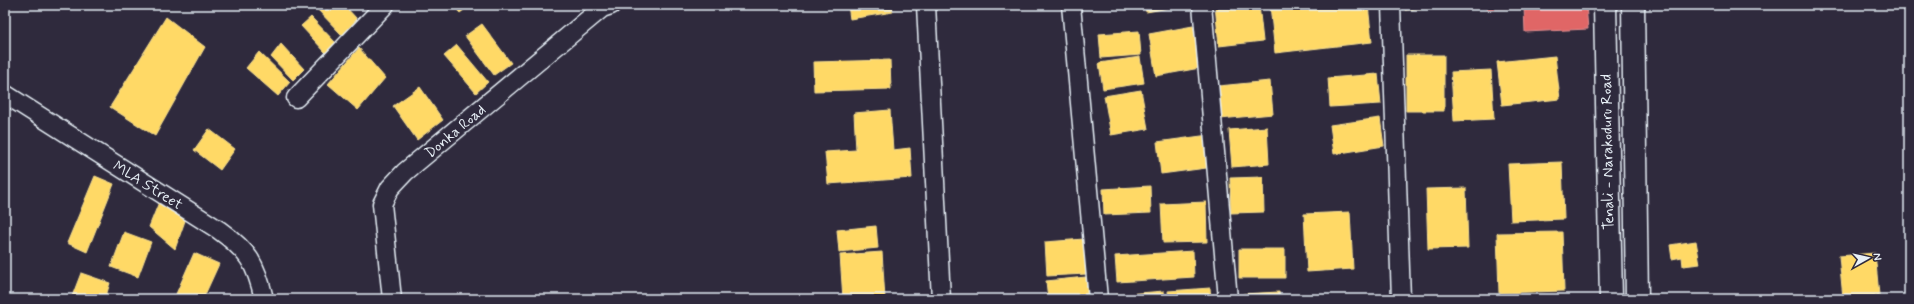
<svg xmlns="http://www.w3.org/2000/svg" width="1914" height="304" viewBox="0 0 1914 304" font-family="Mynerve,sans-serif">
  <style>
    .homes { fill: #ffd966; stroke: #f8e092 }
    .shops { fill: #e06666; stroke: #e29092 }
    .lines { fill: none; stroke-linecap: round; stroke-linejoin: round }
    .street-casing { stroke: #e8f1f8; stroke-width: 21 }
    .primary-casing { stroke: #e8f1f8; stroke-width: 25 }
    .street { stroke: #2f2a3d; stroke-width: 18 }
    .primary { stroke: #2f2a3d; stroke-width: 22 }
    .labels { text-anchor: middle; stroke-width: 4; stroke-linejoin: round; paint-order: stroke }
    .street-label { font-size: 15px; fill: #e8f1f8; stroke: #2f2a3d }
  </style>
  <rect width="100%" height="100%" fill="#2f2a3d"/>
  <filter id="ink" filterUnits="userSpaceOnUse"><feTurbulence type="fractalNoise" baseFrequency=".025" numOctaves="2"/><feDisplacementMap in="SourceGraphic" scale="8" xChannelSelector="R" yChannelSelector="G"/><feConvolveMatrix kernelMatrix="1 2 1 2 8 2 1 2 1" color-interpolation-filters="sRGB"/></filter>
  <g filter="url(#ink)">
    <path class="homes" d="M319,5h25l13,14 -15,16 -26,-27z
      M453,5h17l-10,8z
      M848,5h44l1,7 -43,7z
      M1145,5h41l-40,7z
      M1215,5h44l4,36 -44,5z
      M1270,5h98l4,37 -97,11z
      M1405,5h43l-43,5z
      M166,17l39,30 -50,89 -45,-29z
      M311,17l25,26 -10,10 -25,-27z
      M482,24l29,39 -17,12 -29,-39z
      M1193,26l7,42 -44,8 -7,-42z
      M1139,31l2,24 -40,3 -2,-24z
      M281,44l23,25 -11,11 -22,-23z
      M457,45l31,37 -12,11 -32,-37z
      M359,48l26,30 -27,32 -30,-26z
      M259,52l31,30 -12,14 -32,-28z
      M1406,55h38v56h-38z
      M1555,56l5,43 -58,6 -5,-43z
      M1140,57l4,26 -41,6 -4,-26z
      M890,60l1,29 -77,2 -1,-29z
      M1491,70l3,49 -40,2 -3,-49z
      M1378,74l3,30 -51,3 -2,-29z
      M1270,81l3,33 -53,5 -2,-33z
      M420,87l23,33 -26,20 -24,-34z
      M1141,90l7,39 -37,6 -7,-39z
      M890,110l3,40 17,-2 2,30 -84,6 -3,-32 31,-2 -2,-37z
      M1380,118l4,28 -50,8 -4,-29z
      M1267,127l2,37 -37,3 -3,-37z
      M209,129l26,20 -15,21 -26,-20z
      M1209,135l5,32 -53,7 -4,-32z
      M1562,162l2,57 -53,2 -3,-57z
      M95,176l19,8 -27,68 -20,-9z
      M1263,177l1,35 -33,1 -1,-35z
      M1150,186l1,27 -47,2 -1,-26z
      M1466,188l2,60 -40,1 -2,-60z
      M159,202l27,16 -11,31 -26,-22z
      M1206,202l1,40 -44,1 -2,-39z
      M1350,212l3,57 -46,3 -3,-58z
      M876,226l2,22 -39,4 -2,-22z
      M124,232l27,10 -13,35 -27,-10z
      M1562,232l2,59 -65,2 -2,-60z
      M1084,239l3,35 -40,2 -2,-34z
      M1696,241l4,23 -17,2 -1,-9 -10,2 -2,-14z
      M1239,249h46v29h-46z
      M1193,251l1,26 -77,5 -2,-26z
      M882,252l3,47h-42l-3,-44z
      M194,253l25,11 -16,35h-16l-11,-5z
      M1875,253l4,42 -36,3 -4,-42z
      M81,273l29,10 -5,16h-34z
      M1086,277l2,22h-40l-2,-18z
      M1210,288l1,11h-42l-1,-8z
      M1164,291l1,8h-50v-4z
      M1279,292l1,7h-37v-5z"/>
    <path class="shops" d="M1487,5h99l2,24 -63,3 -1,-25 -37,2z"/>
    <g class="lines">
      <defs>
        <path id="street" d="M926,5l15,294
          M1071,5l27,294
          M1202,5l26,294
          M1391,5l10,294
          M5,94l214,136c29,21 37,33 45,69
          M296,98l89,-93
          M392,299l-10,-95 8,-16 15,-16 197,-164 9,-3"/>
        <path id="primary" d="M1605,5l6,294
          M1633,5l4,294"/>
      </defs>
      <use href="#street" class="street-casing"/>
      <use href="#primary" class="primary-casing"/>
      <use href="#street" class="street"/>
      <use href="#primary" class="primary"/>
    </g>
  </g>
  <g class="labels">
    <g class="street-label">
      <text transform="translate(455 131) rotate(-40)" y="5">Donka Road</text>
      <text transform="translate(1607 152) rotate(-91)" y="5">Tenali - Narakoduru Road</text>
      <text transform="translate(148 185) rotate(32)" y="5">MLA Street</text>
    </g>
  </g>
  <rect width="1914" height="304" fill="none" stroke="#2f2a3d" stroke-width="20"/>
  <rect x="10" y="10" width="1894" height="284" fill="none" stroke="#e8f1f8" stroke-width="1.5" filter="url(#ink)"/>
  <g transform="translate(1868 258) rotate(82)" stroke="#2f2a3d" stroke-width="3" paint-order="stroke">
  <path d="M0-3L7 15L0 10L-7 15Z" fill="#e8f1f8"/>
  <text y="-6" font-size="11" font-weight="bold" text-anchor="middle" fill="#e8f1f8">N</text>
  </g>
</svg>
